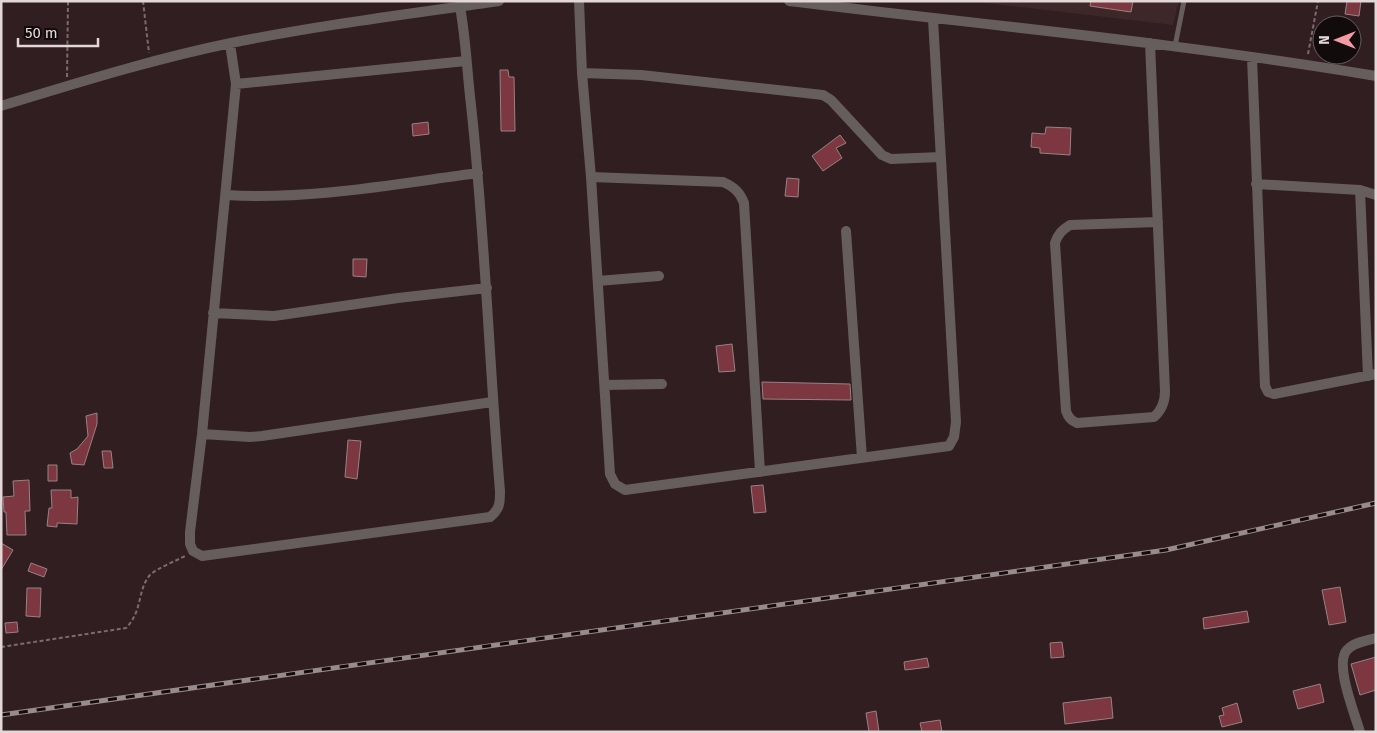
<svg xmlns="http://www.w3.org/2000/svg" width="1377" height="733" viewBox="0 0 1377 733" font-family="'Fira Sans',sans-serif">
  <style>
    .built { fill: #3e2729 }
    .building { fill: #7d3741; stroke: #988283 }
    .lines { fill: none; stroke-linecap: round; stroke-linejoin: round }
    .path { stroke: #7b6b6c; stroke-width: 2; stroke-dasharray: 4 2.5; stroke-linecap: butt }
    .service { stroke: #665d5d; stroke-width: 5 }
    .minor { stroke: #665d5d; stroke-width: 10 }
    .rail-casing { stroke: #998a8c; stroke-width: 5 }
    .rail { stroke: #120b0b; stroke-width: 3; stroke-dasharray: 9; stroke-linecap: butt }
  </style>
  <rect width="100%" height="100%" fill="#301e20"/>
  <path class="built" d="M968,1h211l-6,24z"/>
  <path class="building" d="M1091,1h42l-2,11 -41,-6z
    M1347,1h14l-2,15 -14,-2z
    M500,70h8l1,7h5l1,54h-14z
    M428,122l1,12 -16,2 -1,-12z
    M1046,127l25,1 -1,27 -30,-2v-5l-9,-1 1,-14 13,1z
    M840,135l6,8 -10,5 6,10 -19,13 -11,-15z
    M787,178l12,1 -1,18 -13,-1z
    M353,259h14l-1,18 -13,-1z
    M732,344l3,27 -16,1 -3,-26z
    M762,382l88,2 1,16 -88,-1z
    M97,413v11l-13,41 -12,-1 -2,-11 7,-4 11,-13 -2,-20z
    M348,440l13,1 -4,38 -12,-2z
    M102,451h9l2,17h-9z
    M48,465h9v16h-9z
    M29,480l1,31h-5l1,24h-19l-1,-23h-2l-1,-15 11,-1 -1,-15z
    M763,485l3,27 -12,1 -3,-27z
    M51,490h20v8l7,-1 -1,27 -20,-1v4l-10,-1 2,-18h3z
    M1,543l12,7 -12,20z
    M31,563l16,6 -3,8 -16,-6z
    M1340,587l6,35 -17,3 -7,-35z
    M27,588h14l-1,29 -14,-1z
    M1247,611l2,11 -45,7 -1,-11z
    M17,622l1,10 -12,1 -1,-10z
    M1062,642l2,15 -13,1 -1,-15z
    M1376,657v33l-16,5 -9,-31z
    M927,658l2,9 -24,3 -1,-8z
    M1320,684l4,18 -26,7 -5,-18z
    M1111,697l2,21 -48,6 -2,-21z
    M1237,703l5,19 -20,5 -3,-11 5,-1 -2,-7z
    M876,711l3,21h-10l-3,-19z
    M940,720l2,12h-20l-2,-9z"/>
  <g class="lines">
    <path class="path" d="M143,1l6,52
      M1308,54l10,-53
      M67,77l1,-76
      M1,647l125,-19c17,-17 11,-38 24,-53 7,-7 26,-14 35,-19"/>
    <path class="service" d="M1175,46l9,-45"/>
    <path class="minor" d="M579,1l3,72 9,104 19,297 5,10 10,6 324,-44 5,-9 2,-15 -23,-403
      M789,1c195,24 392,42 587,75
      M1150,43l15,348c0,11 -3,19 -11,26l-77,6c-6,-2 -9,-6 -11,-12l-11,-168c3,-9 7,-13 15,-18l88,-3
      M230,44l6,40 -34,350 -12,98v12l3,7 9,5 288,-39c10,-8 10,-14 10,-26 -11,-129 -15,-258 -29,-386 -4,-33 -5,-66 -11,-98
      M1252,57l13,329 3,6 6,2 102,-20
      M582,73l59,2 182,20 8,5 51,55 9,4 50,-2
      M236,84l230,-23
      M1,106c76,-23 152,-47 230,-63 89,-18 178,-29 268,-42
      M591,177l132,5c11,5 17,10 21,21l16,269
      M1256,184l104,6 16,5
      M1360,190l8,186
      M226,195c84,5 169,-11 252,-22
      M846,231l16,227
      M598,281l61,-5
      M213,313l61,3 124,-18 89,-10
      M605,385l57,-1
      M202,434l48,3 12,-1 230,-34
      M1360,732c-5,-18 -26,-68 -13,-82 7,-8 19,-9 29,-12"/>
    <defs>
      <path id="rail" d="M1,715l1165,-165 210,-47"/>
    </defs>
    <use href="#rail" class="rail-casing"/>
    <use href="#rail" class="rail"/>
  </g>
  <rect width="1377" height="733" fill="none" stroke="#e4d7d8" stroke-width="5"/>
  <g transform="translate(1337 40) rotate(270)"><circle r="24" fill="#120b0b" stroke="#665d5d"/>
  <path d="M0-4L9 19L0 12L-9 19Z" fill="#f49aa4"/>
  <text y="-8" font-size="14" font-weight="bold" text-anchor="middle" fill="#e4d7d8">N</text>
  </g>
  <path d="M18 38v8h80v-8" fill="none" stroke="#e4d7d8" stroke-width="2.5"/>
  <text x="25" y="38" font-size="15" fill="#e4d7d8" stroke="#120b0b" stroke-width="4" paint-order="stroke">50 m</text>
</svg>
